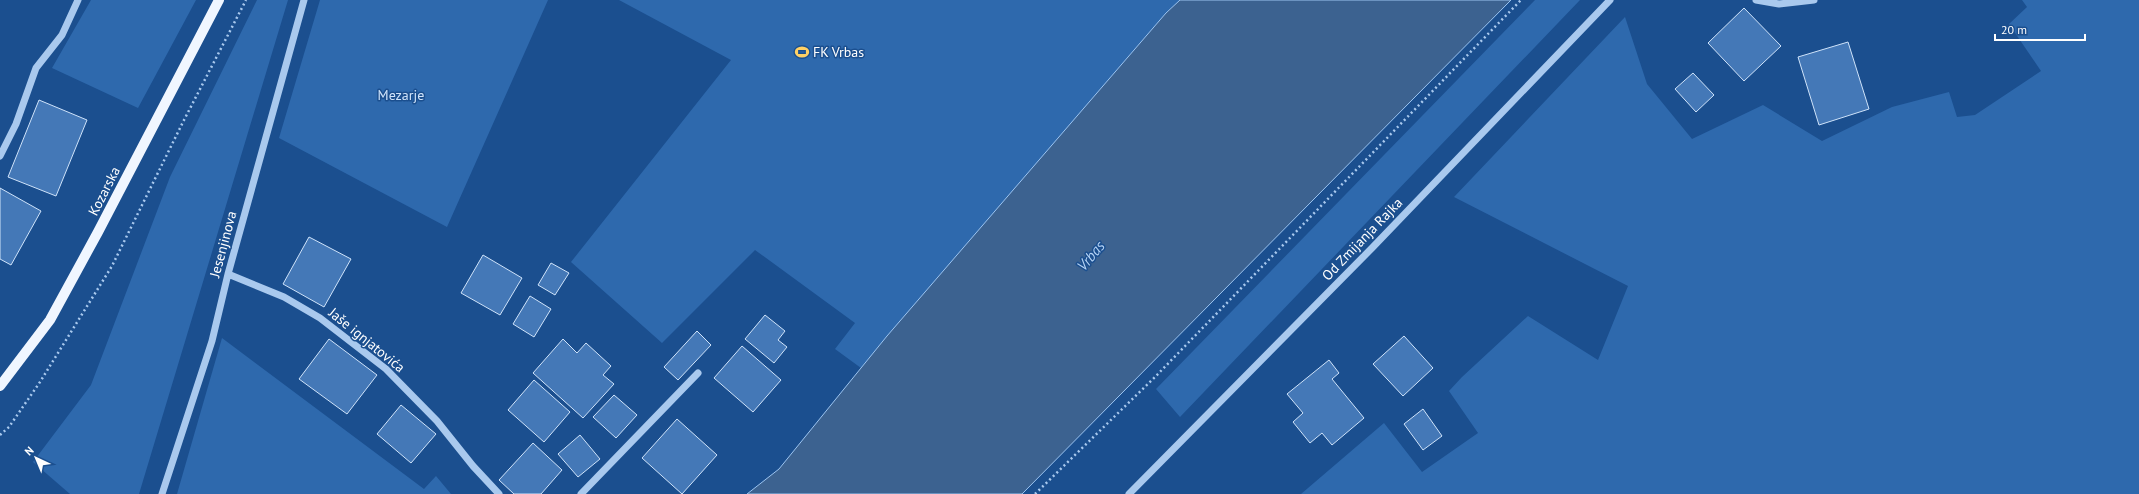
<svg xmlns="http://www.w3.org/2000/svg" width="2139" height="494" viewBox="0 0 2139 494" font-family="'PT Sans',sans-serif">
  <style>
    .green { fill: #2e69ad }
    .water { fill: #3c6290; stroke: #9cc4f0 }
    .building { fill: #4478b7; stroke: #cfe3fa }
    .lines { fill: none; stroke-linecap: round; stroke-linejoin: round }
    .path { stroke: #a9c9ee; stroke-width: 2.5; stroke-dasharray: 2 3; stroke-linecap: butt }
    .minor { stroke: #a9c9ee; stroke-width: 7 }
    .major { stroke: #f0f6ff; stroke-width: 10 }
    .labels { text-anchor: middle; stroke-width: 3; stroke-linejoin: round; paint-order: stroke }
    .poi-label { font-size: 14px; fill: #fff; stroke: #1b4f8f; text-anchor: start }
    .park-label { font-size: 14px; fill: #cfe3fa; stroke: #1b4f8f }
    .street-label { font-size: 14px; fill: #fff; stroke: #1b4f8f }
    .water-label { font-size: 15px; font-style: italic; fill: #b5d3f5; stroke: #1b4f8f }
  </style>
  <rect width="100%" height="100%" fill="#1b4f8f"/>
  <path class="green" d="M91,0h105l-58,108 -86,-40z
    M257,0h31l-149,494h-69l-37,-32 58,-77 79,-208z
    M320,0h228l-101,227 -168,-89z
    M619,0h561l-14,13 -305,355 -26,-19 20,-26 -100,-73 -93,93 -91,-81 160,-202z
    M1535,0h45l-400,417 -24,-28z
    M2022,0h117v494h-838l83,-71 38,49 56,-39 -29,-42 13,-14 66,-61 70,44 30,-74 -174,-89 171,-180 22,67 45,55 71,-34 59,36 70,-34 57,-15 8,25 18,-2 66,-44 -32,-47 18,-17z
    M222,338l202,151 12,-13 15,18h-274z"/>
  <path class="water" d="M1180,0h331l-489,494h-275l32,-25 108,-133 279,-323z"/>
  <path class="building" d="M1744,8l37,38 -37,35 -36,-38z
    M1848,42l21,67 -50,16 -21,-68z
    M1693,73l21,22 -18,17 -21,-23z
    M39,100l48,20 -31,76 -48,-19z
    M0,188l41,23 -30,54 -11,-6z
    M309,237l42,22 -27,48 -41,-23z
    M483,255l39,23 -22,37 -39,-22z
    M551,263l18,10 -14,22 -17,-10z
    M530,296l21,13 -17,28 -21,-13z
    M765,315l20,16 -7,9 9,7 -13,16 -29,-24z
    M697,331l14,14 -33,35 -14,-13z
    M1404,336l29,32 -30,28 -30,-32z
    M329,339l48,36 -30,39 -48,-35z
    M563,339l14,14 9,-10 25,23 -8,9 11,9 -31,34 -50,-45z
    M742,346l39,34 -28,32 -39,-34z
    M1329,360l10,13 -7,6 32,39 -32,27 -10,-12 -12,10 -17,-21 10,-9 -16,-19z
    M534,380l36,32 -26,30 -36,-32z
    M614,395l23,20 -21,23 -23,-21z
    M401,405l35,29 -25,29 -34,-29z
    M1423,409l19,27 -19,14 -19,-26z
    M677,419l40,36 -35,39 -40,-36z
    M580,435l20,24 -22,18 -20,-23z
    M533,443l29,27 -21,24h-27l-15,-14z"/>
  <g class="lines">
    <path class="path" d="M0,435l9,-8 31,-45 72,-116 71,-144 63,-122
      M1035,494l120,-117 366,-377"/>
    <path class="minor" d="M1756,0l23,4 35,-4
      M0,156l16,-32 20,-56 26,-33 16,-35
      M228,274l56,23 36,21 66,51 51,52 36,45 26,28
      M162,494l50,-153 16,-67 76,-274
      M581,494l117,-121
      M1129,494l243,-246 238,-248"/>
    <path class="major" d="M0,386l50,-66 48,-88 121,-232"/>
  </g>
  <defs>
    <symbol id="stadium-bare" viewBox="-9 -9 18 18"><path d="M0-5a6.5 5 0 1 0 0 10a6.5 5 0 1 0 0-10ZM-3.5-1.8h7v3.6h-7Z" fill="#ffd166" stroke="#1b4f8f" stroke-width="2.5" paint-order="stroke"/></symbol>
  </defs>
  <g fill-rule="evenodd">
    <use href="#stadium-bare" x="792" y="42" width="20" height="20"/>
  </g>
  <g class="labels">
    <g class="poi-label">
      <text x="813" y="57">FK Vrbas</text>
    </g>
    <g class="park-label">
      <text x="401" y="100">Mezarje</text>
    </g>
    <g class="street-label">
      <text transform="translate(104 191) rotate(-63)" y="5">Kozarska</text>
      <text transform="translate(1362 239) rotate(-46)" y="5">Od Zmijanja Rajka</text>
      <text transform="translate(223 244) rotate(-75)" y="5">Jesenjinova</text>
      <text transform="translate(367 340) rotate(39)" y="5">Jaše ignjatovića</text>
    </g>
    <g class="water-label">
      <text transform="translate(1091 256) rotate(-50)" y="5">Vrbas</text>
    </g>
  </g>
  <g transform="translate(36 458) rotate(316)" stroke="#1b4f8f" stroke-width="3" paint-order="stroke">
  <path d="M0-3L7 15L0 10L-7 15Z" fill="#ffffff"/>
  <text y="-6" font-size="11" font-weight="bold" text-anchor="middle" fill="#ffffff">N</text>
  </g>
  <path d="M1995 34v6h90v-6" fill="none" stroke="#ffffff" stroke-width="2"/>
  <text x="2001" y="34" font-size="12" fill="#ffffff" stroke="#1b4f8f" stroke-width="3" paint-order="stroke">20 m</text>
</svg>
